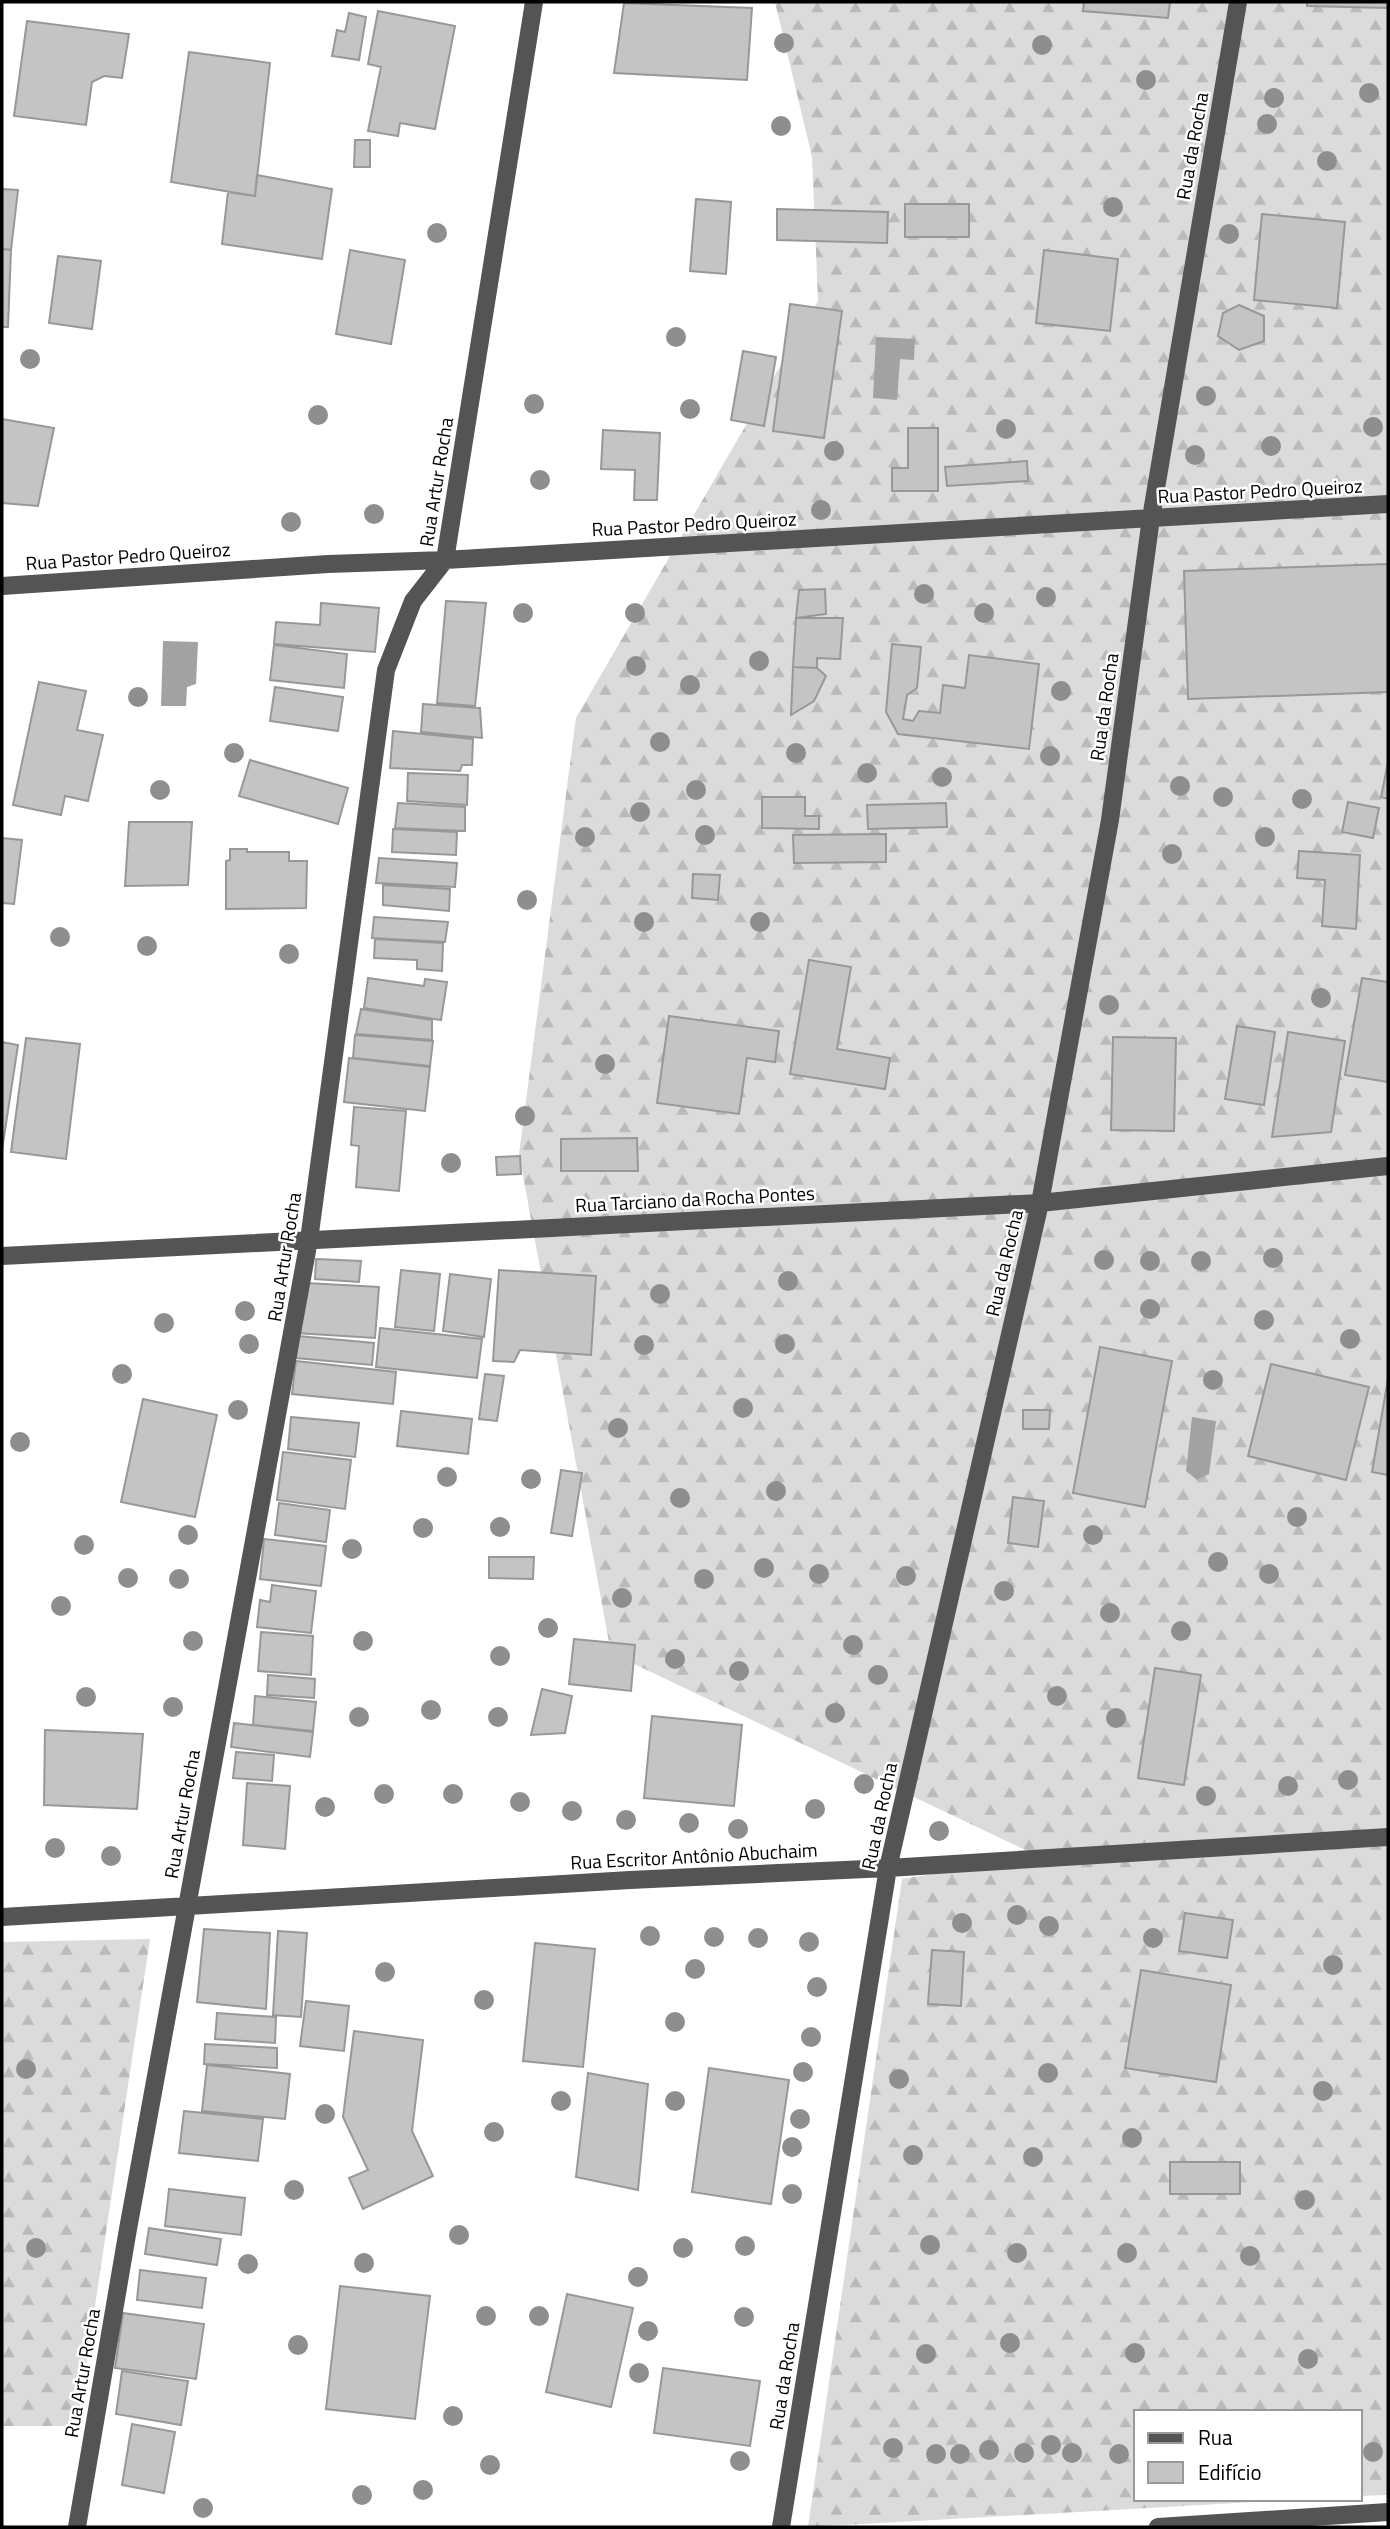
<svg xmlns="http://www.w3.org/2000/svg" width="1390" height="2529" viewBox="0 0 1390 2529" font-family="'Titillium Web',sans-serif">
  <style>
    .forest { fill: url(#forest-firs) }
    .water { fill: #a2a2a2 }
    .building { fill: #c4c4c4; stroke: #989898; stroke-width: 2 }
    .lines { fill: none; stroke-linecap: round; stroke-linejoin: round }
    .minor { stroke: #545454; stroke-width: 18 }
    .tree { fill: #8e8e8e }
    .labels { text-anchor: middle; stroke-width: 5; stroke-linejoin: round; paint-order: stroke }
    .street-label { font-size: 19px; fill: #000; stroke: #fff }
  </style>
  <defs>
    <pattern id="forest-firs" width="22" height="20" patternUnits="userSpaceOnUse" patternTransform="scale(1.75)"><rect width="22" height="20" fill="#dbdbdb"/><path d="M5 1l3.5 6h-7zM16 11l3.5 6h-7z" fill="#bababa"/></pattern>
  </defs>
  <rect width="100%" height="100%" fill="#fff"/>
  <path class="forest" d="M775,2h613v2493l-28,1v-84h-224v87h173l-501,28 94,-648 138,-22 -429,-204 -92,-499 57,-436 242,-417 -6,-144z
    M150,1939l-73,487h-75v-484z"/>
  <path class="water" d="M876,337l39,2 -1,21 -14,-1 -3,41 -24,-2z
    M163,641l35,1 -2,42 -9,3 -1,19h-25z
    M1192,1417l24,4 -7,53 -12,6 -11,-9z"/>
  <path class="building" d="M1084,2h86l-2,16 -85,-7z
    M1307,2h81v6l-81,-2z
    M624,3l128,5 -5,72 -133,-7z
    M378,11l77,15 -20,103 -35,-6 -2,13 -30,-5 13,-64 -13,-3z
    M349,13l17,4 -7,43 -27,-4 5,-26 8,2z
    M27,21l102,13 -7,44 -18,-2 -12,6 -6,43 -72,-9z
    M189,52l81,11 -15,133 -84,-14z
    M355,140h15v27h-16z
    M257,175l75,14 -10,70 -100,-15 6,-52 27,4z
    M2,189l16,1 -7,60 -9,-1z
    M696,199l35,3 -5,72 -36,-3z
    M905,204h64v33h-64z
    M777,209l111,3 -1,31 -110,-3z
    M1262,214l83,8 -8,86 -83,-8z
    M2,249l9,1 -3,77h-6z
    M350,250l55,10 -14,84 -55,-10z
    M1044,250l74,9 -8,72 -74,-8z
    M58,256l43,5 -9,68 -43,-6z
    M790,304l52,7 -18,127 -51,-7z
    M1239,305l25,11v25l-25,9 -21,-14 5,-23z
    M743,351l33,6 -12,69 -33,-6z
    M2,419l52,9 -16,78 -36,-3z
    M908,428h30v63h-46v-23h16z
    M603,430l57,3 -3,67h-23l1,-30 -34,-1z
    M1027,461l1,20 -81,5 -2,-19z
    M1388,564v128l-200,7 -4,-128z
    M825,589l1,25 -30,4 3,-28z
    M446,601l40,2 -11,103 -38,-3z
    M321,603l58,5 -4,44 -101,-8 2,-22 44,3z
    M796,618h47l-3,41 -23,-1v10l-24,-1z
    M892,644l29,3 -4,41 -10,7 -4,24 10,2 6,-10 21,2 3,-28 22,3 4,-33 70,9 -10,85 -131,-15 -12,-22z
    M274,645l73,9 -3,34 -74,-8z
    M793,667l24,1 9,8 -12,25 -23,14z
    M39,682l47,9 -9,39 26,5 -15,66 -23,-5 -4,19 -48,-10z
    M275,687l68,10 -5,34 -68,-10z
    M423,704l57,4 2,30 -61,-6z
    M393,731l80,8 -1,26h-10l-2,6 -70,-3z
    M250,760l98,28 -10,36 -99,-28z
    M1388,762v37l-7,-2z
    M408,773l60,2 -1,30 -60,-4z
    M762,797h43v19h14v13l-57,-1z
    M1348,802l31,6 -6,30 -31,-6z
    M398,803l67,4v24l-70,-3z
    M946,803l1,24 -79,2 -1,-24z
    M129,822h63l-4,63 -63,1z
    M393,829l64,3 -1,23 -64,-3z
    M886,834v28l-92,1 -1,-28z
    M2,838l20,2 -8,64 -12,-1z
    M230,849h17v3h42v9h18l-1,47 -80,1v-48l4,-1z
    M1299,851l61,4 -4,74 -34,-3 3,-46 -28,-2z
    M379,858l78,5 -2,24 -79,-4z
    M693,874l27,1 -2,25 -26,-2z
    M383,885l67,4 -1,22 -66,-6z
    M374,917l74,5 -3,20 -73,-4z
    M375,939l68,4 -1,28 -25,-2v-9l-43,-2z
    M809,960l42,7 -14,82 53,9 -5,31 -95,-15z
    M368,978l56,8 1,-7 22,3 -6,38 -77,-12z
    M1362,978l26,4v100l-43,-7z
    M361,1009l71,11v20l-76,-6z
    M669,1016l110,15 -4,31 -28,-4 -8,56 -82,-11z
    M1237,1026l38,6 -11,73 -39,-6z
    M1288,1032l57,9 -14,91 -59,5z
    M355,1035l78,6 -3,25 -77,-8z
    M1113,1037l63,1 -2,93 -63,-1z
    M26,1038l54,6 -14,115 -55,-7z
    M2,1042l16,3 -16,105z
    M349,1058l81,9 -5,44 -81,-9z
    M354,1107l52,4 -7,80 -43,-4 3,-41 -8,-1z
    M637,1138l1,33h-77v-32z
    M520,1156l1,18 -24,1 -1,-18z
    M316,1259l45,2 -2,21 -44,-3z
    M401,1270l39,4 -6,57 -39,-4z
    M499,1270l97,6 -5,79 -71,-5 -6,12 -21,-1z
    M450,1274l41,5 -7,58 -41,-6z
    M306,1283l73,4 -4,51 -79,-5z
    M380,1328l102,11 -5,39 -101,-11z
    M298,1336l76,7 -2,22 -76,-7z
    M1100,1347l72,14 -27,146 -72,-14z
    M296,1361l100,11 -3,32 -101,-10z
    M1271,1364l98,23 -23,93 -98,-24z
    M485,1374l19,2 -7,45 -18,-2z
    M1388,1379v96l-16,-3z
    M143,1399l74,16 -22,102 -74,-15z
    M1023,1410h27l-1,19h-26z
    M401,1411l71,8 -4,35 -71,-8z
    M291,1417l68,6 -4,34 -67,-8z
    M283,1452l68,8 -6,49 -68,-9z
    M561,1470l21,3 -10,63 -21,-3z
    M1013,1497l31,4 -6,46 -30,-4z
    M279,1503l51,7 -4,32 -51,-7z
    M264,1539l62,7 -5,40 -61,-7z
    M489,1557h45l-1,22 -44,-1z
    M272,1585l44,6 -5,42 -54,-6 3,-27 10,2z
    M261,1632l52,4 -2,39 -53,-4z
    M574,1639l61,6 -4,46 -62,-7z
    M1155,1668l46,7 -17,110 -46,-7z
    M268,1675l47,4 -1,19 -47,-3z
    M542,1689l30,7 -7,37 -34,2z
    M255,1696l61,6 -3,29 -60,-6z
    M652,1716l90,9 -8,81 -90,-8z
    M234,1723l79,9 -3,25 -79,-10z
    M45,1730l98,4 -6,75 -93,-4z
    M236,1752l38,3 -2,26 -39,-3z
    M247,1783l43,3 -5,63 -42,-4z
    M1185,1913l48,7 -6,38 -48,-7z
    M204,1929l66,4 -4,76 -69,-7z
    M278,1931l29,2 -6,84 -28,-2z
    M535,1943l60,6 -12,118 -60,-6z
    M932,1950l32,2 -3,54 -33,-2z
    M1141,1970l90,15 -15,97 -91,-14z
    M306,2001l43,5 -5,45 -44,-5z
    M217,2013l59,4 -1,26 -60,-4z
    M354,2031l69,9 -11,91 21,45 -70,33 -14,-31 19,-8 -25,-53z
    M205,2044l72,4v20l-73,-4z
    M207,2065l83,9 -5,45 -83,-8z
    M709,2068l80,12 -18,124 -79,-12z
    M588,2073l60,11 -10,106 -62,-13z
    M184,2111l79,8 -5,42 -79,-8z
    M1170,2162h70v32h-70z
    M169,2189l76,9 -4,37 -76,-9z
    M149,2228l72,11 -4,26 -72,-11z
    M140,2270l66,8 -4,30 -65,-8z
    M340,2286l90,10 -15,123 -89,-10z
    M567,2294l66,14 -22,99 -65,-15z
    M123,2313l81,11 -8,55 -81,-11z
    M663,2368l97,13 -10,65 -96,-13z
    M122,2371l66,10 -7,44 -65,-11z
    M132,2424l43,8 -11,61 -42,-8z"/>
  <g class="lines">
    <path class="minor" d="M2,586l326,-22 117,-4 943,-56
      M2,1256l1038,-53 348,-37
      M2,1917l628,-37 258,-12 500,-31
      M77,2527l51,-298 181,-989 77,-570 27,-69 32,-41 89,-558
      M781,2527l107,-659 152,-665 70,-383 41,-302 87,-516
      M1158,2527l230,-15"/>
  </g>
  <g class="tree">
    <circle cx="784" cy="43" r="10"/>
    <circle cx="1042" cy="45" r="10"/>
    <circle cx="1146" cy="80" r="10"/>
    <circle cx="1369" cy="93" r="10"/>
    <circle cx="1274" cy="98" r="10"/>
    <circle cx="1267" cy="124" r="10"/>
    <circle cx="781" cy="126" r="10"/>
    <circle cx="1327" cy="161" r="10"/>
    <circle cx="1113" cy="207" r="10"/>
    <circle cx="437" cy="233" r="10"/>
    <circle cx="1229" cy="234" r="10"/>
    <circle cx="676" cy="337" r="10"/>
    <circle cx="30" cy="359" r="10"/>
    <circle cx="1206" cy="396" r="10"/>
    <circle cx="534" cy="404" r="10"/>
    <circle cx="690" cy="409" r="10"/>
    <circle cx="318" cy="415" r="10"/>
    <circle cx="1373" cy="427" r="10"/>
    <circle cx="1006" cy="429" r="10"/>
    <circle cx="1271" cy="446" r="10"/>
    <circle cx="834" cy="451" r="10"/>
    <circle cx="1195" cy="455" r="10"/>
    <circle cx="540" cy="480" r="10"/>
    <circle cx="821" cy="510" r="10"/>
    <circle cx="374" cy="514" r="10"/>
    <circle cx="291" cy="522" r="10"/>
    <circle cx="924" cy="594" r="10"/>
    <circle cx="1046" cy="597" r="10"/>
    <circle cx="523" cy="613" r="10"/>
    <circle cx="635" cy="613" r="10"/>
    <circle cx="984" cy="613" r="10"/>
    <circle cx="759" cy="661" r="10"/>
    <circle cx="636" cy="666" r="10"/>
    <circle cx="690" cy="685" r="10"/>
    <circle cx="1061" cy="691" r="10"/>
    <circle cx="138" cy="697" r="10"/>
    <circle cx="660" cy="742" r="10"/>
    <circle cx="234" cy="753" r="10"/>
    <circle cx="796" cy="753" r="10"/>
    <circle cx="1050" cy="756" r="10"/>
    <circle cx="867" cy="773" r="10"/>
    <circle cx="942" cy="777" r="10"/>
    <circle cx="1180" cy="786" r="10"/>
    <circle cx="160" cy="790" r="10"/>
    <circle cx="696" cy="790" r="10"/>
    <circle cx="1223" cy="797" r="10"/>
    <circle cx="1302" cy="799" r="10"/>
    <circle cx="640" cy="812" r="10"/>
    <circle cx="705" cy="835" r="10"/>
    <circle cx="585" cy="837" r="10"/>
    <circle cx="1265" cy="837" r="10"/>
    <circle cx="1172" cy="854" r="10"/>
    <circle cx="527" cy="900" r="10"/>
    <circle cx="644" cy="922" r="10"/>
    <circle cx="760" cy="922" r="10"/>
    <circle cx="60" cy="937" r="10"/>
    <circle cx="147" cy="946" r="10"/>
    <circle cx="289" cy="954" r="10"/>
    <circle cx="1321" cy="998" r="10"/>
    <circle cx="1109" cy="1005" r="10"/>
    <circle cx="605" cy="1064" r="10"/>
    <circle cx="525" cy="1116" r="10"/>
    <circle cx="451" cy="1163" r="10"/>
    <circle cx="1273" cy="1258" r="10"/>
    <circle cx="1104" cy="1260" r="10"/>
    <circle cx="1150" cy="1261" r="10"/>
    <circle cx="1201" cy="1261" r="10"/>
    <circle cx="788" cy="1281" r="10"/>
    <circle cx="660" cy="1294" r="10"/>
    <circle cx="1150" cy="1309" r="10"/>
    <circle cx="245" cy="1311" r="10"/>
    <circle cx="1264" cy="1320" r="10"/>
    <circle cx="164" cy="1323" r="10"/>
    <circle cx="1350" cy="1339" r="10"/>
    <circle cx="249" cy="1344" r="10"/>
    <circle cx="785" cy="1344" r="10"/>
    <circle cx="644" cy="1345" r="10"/>
    <circle cx="122" cy="1374" r="10"/>
    <circle cx="1213" cy="1380" r="10"/>
    <circle cx="743" cy="1408" r="10"/>
    <circle cx="238" cy="1410" r="10"/>
    <circle cx="618" cy="1428" r="10"/>
    <circle cx="20" cy="1442" r="10"/>
    <circle cx="447" cy="1477" r="10"/>
    <circle cx="531" cy="1479" r="10"/>
    <circle cx="776" cy="1491" r="10"/>
    <circle cx="680" cy="1498" r="10"/>
    <circle cx="1297" cy="1517" r="10"/>
    <circle cx="500" cy="1527" r="10"/>
    <circle cx="423" cy="1528" r="10"/>
    <circle cx="188" cy="1535" r="10"/>
    <circle cx="1093" cy="1535" r="10"/>
    <circle cx="84" cy="1545" r="10"/>
    <circle cx="352" cy="1549" r="10"/>
    <circle cx="1218" cy="1562" r="10"/>
    <circle cx="764" cy="1568" r="10"/>
    <circle cx="819" cy="1574" r="10"/>
    <circle cx="1269" cy="1574" r="10"/>
    <circle cx="906" cy="1576" r="10"/>
    <circle cx="128" cy="1578" r="10"/>
    <circle cx="179" cy="1579" r="10"/>
    <circle cx="704" cy="1579" r="10"/>
    <circle cx="1004" cy="1591" r="10"/>
    <circle cx="622" cy="1598" r="10"/>
    <circle cx="61" cy="1606" r="10"/>
    <circle cx="1110" cy="1613" r="10"/>
    <circle cx="548" cy="1628" r="10"/>
    <circle cx="1181" cy="1631" r="10"/>
    <circle cx="193" cy="1641" r="10"/>
    <circle cx="363" cy="1641" r="10"/>
    <circle cx="853" cy="1645" r="10"/>
    <circle cx="500" cy="1656" r="10"/>
    <circle cx="675" cy="1659" r="10"/>
    <circle cx="739" cy="1671" r="10"/>
    <circle cx="878" cy="1675" r="10"/>
    <circle cx="1057" cy="1696" r="10"/>
    <circle cx="86" cy="1697" r="10"/>
    <circle cx="173" cy="1707" r="10"/>
    <circle cx="431" cy="1710" r="10"/>
    <circle cx="835" cy="1713" r="10"/>
    <circle cx="359" cy="1717" r="10"/>
    <circle cx="498" cy="1717" r="10"/>
    <circle cx="1116" cy="1718" r="10"/>
    <circle cx="1348" cy="1780" r="10"/>
    <circle cx="864" cy="1784" r="10"/>
    <circle cx="1288" cy="1786" r="10"/>
    <circle cx="384" cy="1794" r="10"/>
    <circle cx="453" cy="1794" r="10"/>
    <circle cx="1206" cy="1796" r="10"/>
    <circle cx="520" cy="1802" r="10"/>
    <circle cx="325" cy="1807" r="10"/>
    <circle cx="815" cy="1809" r="10"/>
    <circle cx="572" cy="1811" r="10"/>
    <circle cx="626" cy="1820" r="10"/>
    <circle cx="689" cy="1823" r="10"/>
    <circle cx="738" cy="1829" r="10"/>
    <circle cx="939" cy="1831" r="10"/>
    <circle cx="55" cy="1848" r="10"/>
    <circle cx="111" cy="1856" r="10"/>
    <circle cx="1017" cy="1915" r="10"/>
    <circle cx="962" cy="1923" r="10"/>
    <circle cx="1049" cy="1926" r="10"/>
    <circle cx="650" cy="1936" r="10"/>
    <circle cx="714" cy="1937" r="10"/>
    <circle cx="758" cy="1938" r="10"/>
    <circle cx="1153" cy="1938" r="10"/>
    <circle cx="809" cy="1942" r="10"/>
    <circle cx="1333" cy="1965" r="10"/>
    <circle cx="695" cy="1969" r="10"/>
    <circle cx="385" cy="1972" r="10"/>
    <circle cx="817" cy="1987" r="10"/>
    <circle cx="484" cy="2000" r="10"/>
    <circle cx="675" cy="2022" r="10"/>
    <circle cx="811" cy="2037" r="10"/>
    <circle cx="26" cy="2069" r="10"/>
    <circle cx="803" cy="2072" r="10"/>
    <circle cx="1048" cy="2073" r="10"/>
    <circle cx="899" cy="2079" r="10"/>
    <circle cx="1323" cy="2091" r="10"/>
    <circle cx="561" cy="2101" r="10"/>
    <circle cx="675" cy="2101" r="10"/>
    <circle cx="325" cy="2114" r="10"/>
    <circle cx="800" cy="2119" r="10"/>
    <circle cx="494" cy="2132" r="10"/>
    <circle cx="1132" cy="2138" r="10"/>
    <circle cx="792" cy="2147" r="10"/>
    <circle cx="913" cy="2155" r="10"/>
    <circle cx="1033" cy="2157" r="10"/>
    <circle cx="294" cy="2190" r="10"/>
    <circle cx="792" cy="2194" r="10"/>
    <circle cx="1305" cy="2200" r="10"/>
    <circle cx="459" cy="2235" r="10"/>
    <circle cx="930" cy="2245" r="10"/>
    <circle cx="745" cy="2246" r="10"/>
    <circle cx="36" cy="2248" r="10"/>
    <circle cx="683" cy="2248" r="10"/>
    <circle cx="1017" cy="2253" r="10"/>
    <circle cx="1127" cy="2253" r="10"/>
    <circle cx="1250" cy="2256" r="10"/>
    <circle cx="364" cy="2263" r="10"/>
    <circle cx="248" cy="2264" r="10"/>
    <circle cx="638" cy="2277" r="10"/>
    <circle cx="486" cy="2316" r="10"/>
    <circle cx="539" cy="2316" r="10"/>
    <circle cx="744" cy="2317" r="10"/>
    <circle cx="648" cy="2331" r="10"/>
    <circle cx="1010" cy="2343" r="10"/>
    <circle cx="298" cy="2345" r="10"/>
    <circle cx="1135" cy="2353" r="10"/>
    <circle cx="926" cy="2354" r="10"/>
    <circle cx="1308" cy="2359" r="10"/>
    <circle cx="639" cy="2373" r="10"/>
    <circle cx="453" cy="2416" r="10"/>
    <circle cx="1051" cy="2445" r="10"/>
    <circle cx="893" cy="2448" r="10"/>
    <circle cx="989" cy="2450" r="10"/>
    <circle cx="1373" cy="2452" r="10"/>
    <circle cx="1024" cy="2453" r="10"/>
    <circle cx="1072" cy="2453" r="10"/>
    <circle cx="936" cy="2454" r="10"/>
    <circle cx="960" cy="2454" r="10"/>
    <circle cx="1119" cy="2454" r="10"/>
    <circle cx="740" cy="2461" r="10"/>
    <circle cx="490" cy="2465" r="10"/>
    <circle cx="423" cy="2490" r="10"/>
    <circle cx="362" cy="2495" r="10"/>
    <circle cx="203" cy="2508" r="10"/>
  </g>
  <g class="labels">
    <g class="street-label">
      <text transform="translate(1192 146) rotate(-80)" y="7">Rua da Rocha</text>
      <text transform="translate(436 482) rotate(-81)" y="7">Rua Artur Rocha</text>
      <text transform="translate(1260 491) rotate(-3)" y="7">Rua Pastor Pedro Queiroz</text>
      <text transform="translate(694 524) rotate(-3)" y="7">Rua Pastor Pedro Queiroz</text>
      <text transform="translate(128 556) rotate(-4)" y="7">Rua Pastor Pedro Queiroz</text>
      <text transform="translate(1104 707) rotate(-82)" y="7">Rua da Rocha</text>
      <text transform="translate(695 1199) rotate(-3)" y="7">Rua Tarciano da Rocha Pontes</text>
      <text transform="translate(284 1257) rotate(-81)" y="7">Rua Artur Rocha</text>
      <text transform="translate(1004 1263) rotate(-77)" y="7">Rua da Rocha</text>
      <text transform="translate(182 1814) rotate(-80)" y="7">Rua Artur Rocha</text>
      <text transform="translate(879 1816) rotate(-78)" y="7">Rua da Rocha</text>
      <text transform="translate(694 1856) rotate(-3)" y="7">Rua Escritor Antônio Abuchaim</text>
      <text transform="translate(82 2373) rotate(-80)" y="7">Rua Artur Rocha</text>
      <text transform="translate(784 2376) rotate(-81)" y="7">Rua da Rocha</text>
    </g>
  </g>
  <rect width="1390" height="2529" fill="none" stroke="#000000" stroke-width="7"/>
  <rect x="1134" y="2410" width="228" height="91" fill="#ffffff" stroke="#999999" stroke-width="2"/>
  <rect x="1148" y="2433" width="35" height="10" fill="#545454" stroke="#999999" stroke-width="2"/>
  <text x="1198" y="2445" font-size="21" fill="#000000">Rua</text>
  <rect x="1148" y="2462" width="35" height="21" fill="#c4c4c4" stroke="#999999" stroke-width="2"/>
  <text x="1198" y="2480" font-size="21" fill="#000000">Edifício</text>
</svg>
